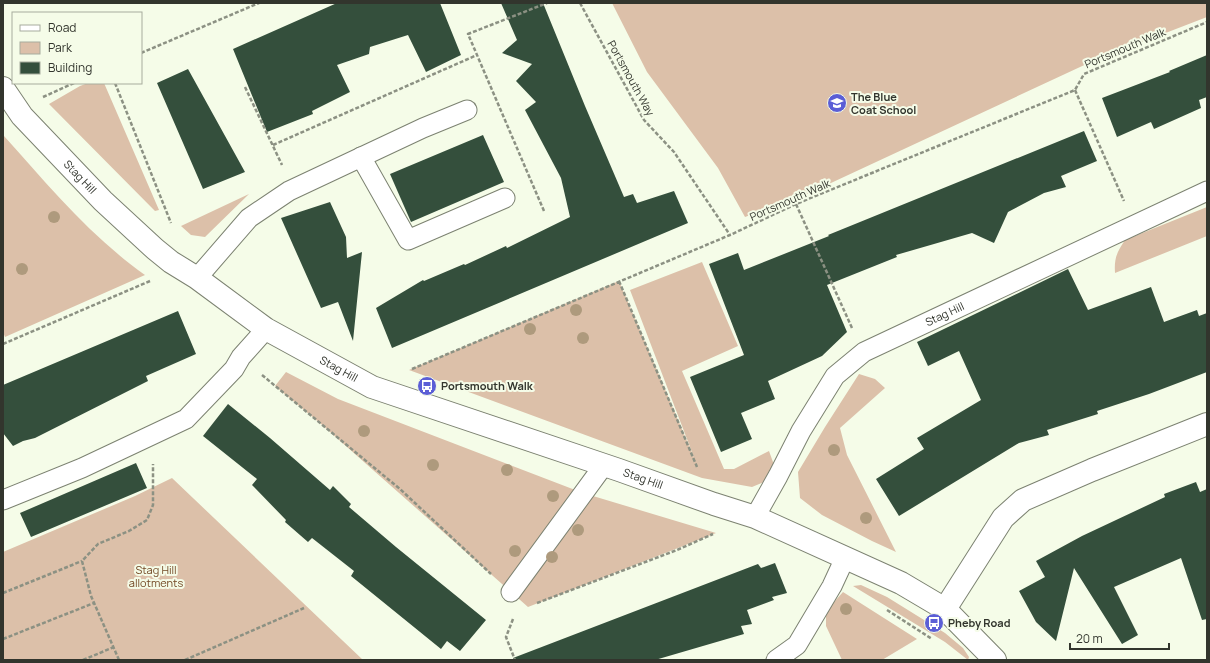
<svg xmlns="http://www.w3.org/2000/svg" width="1210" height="663" viewBox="0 0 1210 663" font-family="Manrope,sans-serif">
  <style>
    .green { fill: #dcc0a9 }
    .building { fill: #344f3c }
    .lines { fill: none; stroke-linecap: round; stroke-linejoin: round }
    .lane-casing { stroke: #7c8271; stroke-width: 21 }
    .street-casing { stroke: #7c8271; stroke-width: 24 }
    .path { stroke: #8c9183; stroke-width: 2.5; stroke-dasharray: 4 2; stroke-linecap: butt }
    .lane { stroke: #fff; stroke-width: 19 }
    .street { stroke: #fff; stroke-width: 22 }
    .tree { fill: #ae9a7d }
    .labels { text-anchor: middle; stroke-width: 4; stroke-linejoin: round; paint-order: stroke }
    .street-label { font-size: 11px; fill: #32352d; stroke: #f5fce8 }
    .poi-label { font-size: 11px; font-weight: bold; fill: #32352d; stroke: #f5fce8; text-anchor: start }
    .park-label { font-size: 11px; fill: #734925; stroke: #f5fce8 }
  </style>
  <rect width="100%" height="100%" fill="#f5fce8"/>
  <path class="green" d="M612,3h595v14l-114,44 -290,135 -58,21 -27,-49 -71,-96z
    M88,83h16l55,127 -4,1 -106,-107 31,-18z
    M4,136c45,50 86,100 141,139l-140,62 -2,-5v-195z
    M249,194l-44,43 -14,-2 -10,-9z
    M1207,207v29l-92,37c-1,-15 2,-21 10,-33z
    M702,262l36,84 -56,25 42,98h10l35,-18 9,25 -26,11 -50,-9 -293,-108 210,-89 76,179 -65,-170z
    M286,372l52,27 245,94 133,40 -188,74 -207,-183 -46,-38z
    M859,374l16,5 10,9 -45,40 7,27 49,97 -24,-11 -50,-26 -22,-17 -2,-26 27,-45z
    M172,478l191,182h-360v-108l132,-56z
    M861,585l26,12 58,36 18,15 6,9 -1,3 -23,-18 -92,-56z
    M843,592l74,47 -35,21h-40l-16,-34v-15z"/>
  <path class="building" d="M337,3h103l21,52 -35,17 -18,-37 -38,12 -1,7 -32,11 13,27 -38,19 1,3 -46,18 -34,-83z
    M501,3h42l42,103 39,91 9,-3 4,9 37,-12 14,32 -296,125 -16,-40 47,-28 1,1 40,-17 1,1 41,-19 1,2 63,-31 -9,-39 -36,-68 11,-8 -20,-21 16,-17 -30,-11 15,-13z
    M1207,55v42l-8,3 2,8 -47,21 -3,-7 -34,15 -15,-39 68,-26 -1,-1z
    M188,69l57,103 -42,17 -46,-106z
    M1084,131l13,30 -36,15 5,11 -22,6 -36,19 -14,31 -22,-10 -76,22 1,2 -70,28 20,47 -25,24 -54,25 7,18 -34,14 11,26 -31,13 -31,-75 54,-22 -35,-91 29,-11 6,17 85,-34 -1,-1z
    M483,135l21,47 -93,40 -21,-48z
    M330,202l16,35 1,21 15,-6 -9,89 -15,-39 -17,6 -40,-90z
    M1068,269l20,41 63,-23 13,35 33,-12 2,6 8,-3v59l-58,22 -52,17 1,3 -51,16 2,5 -30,8 -120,73 -23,-37 48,-30 -7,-11 64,-38 -22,-49 -31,15 -11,-24z
    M178,311l18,43 -50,22 2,5 -113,57 -12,3 -10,5 -10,-13v-48z
    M228,404l42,34 60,52 3,-4 18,18 -2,3 47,40 90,73 -26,31 -13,-10 -6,8 -90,-73 3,-5 -42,-33 -4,4 -23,-20 1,-2 -34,-35 5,-6 -54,-43z
    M136,463l11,25 -116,49 -11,-24z
    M1196,482l4,10 7,-3v130l-5,1 -21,-62 -67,29 24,48 -16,9 -48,-76 -18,73 -20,-19 -17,-31 26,-14 -9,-16 46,-25 83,-39 -1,-3z
    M775,563l12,30 -15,4 2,3 -27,10 5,14 -11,2 3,8 -89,26h-141l-1,-2 245,-94 3,4z"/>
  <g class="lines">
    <defs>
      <g id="lane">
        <path d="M361,157l47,83 97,-42"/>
        <path d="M197,278l52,-60 40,-27 134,-63 44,-18"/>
        <path d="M3,500l79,-32 104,-49 48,-50 7,-12 25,-28"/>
        <path id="s1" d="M755,517l23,-41 23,-45 34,-55 29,-24 343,-161"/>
        <path d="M511,592l93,-127"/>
        <path d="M776,660l21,-15 35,-59 13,-28"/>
      </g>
      <g id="street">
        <path id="s2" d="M3,88l19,28 81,85 52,48 16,13 26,16 69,51 106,58 247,83 95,34 41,13 146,66 44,26 50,51"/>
        <path d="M945,609l58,-91 20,-18 69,-30 115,-46"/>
      </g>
    </defs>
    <use href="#lane" class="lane-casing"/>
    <use href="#street" class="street-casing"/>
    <path class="path" d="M580,3l64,117 30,32 56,83
      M141,53l118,-50
      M115,83l56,140
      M245,87l37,78
      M1075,90l49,111
      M43,97l31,-14
      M273,145l204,-90
      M796,204l56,124
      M544,211l-76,-177 79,-31
      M619,281l78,186
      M3,344l147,-63
      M412,369l318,-134 66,-31 279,-114 9,-16 123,-52
      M262,375l138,114 91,85
      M3,593l79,-32
      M537,603l140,-53 36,-16
      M887,610l45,29
      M513,619l-7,18 9,23
      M3,639l91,-36
      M83,660l31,-13
      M119,660l-28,-64 -9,-35 16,-17 31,-13 18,-11 6,-15v-41
      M185,660l119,-52"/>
    <use href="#lane" class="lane"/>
    <use href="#street" class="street"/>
  </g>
  <g class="tree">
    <circle cx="54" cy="217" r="6"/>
    <circle cx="22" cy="269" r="6"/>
    <circle cx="576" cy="310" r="6"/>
    <circle cx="530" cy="329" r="6"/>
    <circle cx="583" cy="338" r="6"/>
    <circle cx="364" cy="431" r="6"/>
    <circle cx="834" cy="450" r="6"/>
    <circle cx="433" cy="465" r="6"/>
    <circle cx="507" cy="470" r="6"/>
    <circle cx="553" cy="496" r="6"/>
    <circle cx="866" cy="518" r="6"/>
    <circle cx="578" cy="530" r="6"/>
    <circle cx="515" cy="551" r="6"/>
    <circle cx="552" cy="557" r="6"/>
    <circle cx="846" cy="609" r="6"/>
  </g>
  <defs>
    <symbol id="school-disc" viewBox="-11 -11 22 22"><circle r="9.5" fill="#5b5ed6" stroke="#f5fce8"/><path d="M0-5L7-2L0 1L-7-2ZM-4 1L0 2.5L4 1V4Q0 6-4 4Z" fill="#fff"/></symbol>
    <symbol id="bus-disc" viewBox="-11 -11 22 22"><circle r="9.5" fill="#5b5ed6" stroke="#f5fce8"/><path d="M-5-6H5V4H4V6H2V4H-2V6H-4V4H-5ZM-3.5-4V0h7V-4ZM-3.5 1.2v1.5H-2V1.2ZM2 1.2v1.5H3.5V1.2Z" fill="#fff"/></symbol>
  </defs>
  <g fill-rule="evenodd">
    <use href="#school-disc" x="826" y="92" width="22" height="22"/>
    <use href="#bus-disc" x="416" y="375" width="22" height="22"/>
    <use href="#bus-disc" x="923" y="612" width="22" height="22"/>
  </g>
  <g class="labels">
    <g class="street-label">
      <text transform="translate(1125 48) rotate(-23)" y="4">Portsmouth Walk</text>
      <text transform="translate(631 78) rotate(61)" y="4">Portsmouth Way</text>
      <text dy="4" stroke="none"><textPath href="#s2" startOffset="118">Stag Hill</textPath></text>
      <text transform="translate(790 200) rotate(-24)" y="4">Portsmouth Walk</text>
      <text dy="4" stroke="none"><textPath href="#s1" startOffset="289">Stag Hill</textPath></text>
      <text dy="4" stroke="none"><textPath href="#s2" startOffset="442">Stag Hill</textPath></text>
      <text dy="4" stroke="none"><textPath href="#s2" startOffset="766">Stag Hill</textPath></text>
    </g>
    <g class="poi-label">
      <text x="851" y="101">The Blue<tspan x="851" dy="13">Coat School</tspan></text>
      <text x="441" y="390">Portsmouth Walk</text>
      <text x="948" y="627">Pheby Road</text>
    </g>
    <g class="park-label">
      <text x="156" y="574">Stag Hill<tspan x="156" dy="13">allotments</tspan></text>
    </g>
  </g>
  <rect width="1210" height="663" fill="none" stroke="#32352d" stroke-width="8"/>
  <rect x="12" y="12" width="130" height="72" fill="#f5fce8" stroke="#a7ac9d"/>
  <rect x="20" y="25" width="20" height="6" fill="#ffffff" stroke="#a7ac9d"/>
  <text x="48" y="32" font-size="12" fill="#32352d">Road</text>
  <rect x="20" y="42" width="20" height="12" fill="#dcc0a9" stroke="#a7ac9d"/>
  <text x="48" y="52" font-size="12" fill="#32352d">Park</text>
  <rect x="20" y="62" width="20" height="12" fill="#344f3c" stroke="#a7ac9d"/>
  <text x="48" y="72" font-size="12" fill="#32352d">Building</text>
  <path d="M1070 643v6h99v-6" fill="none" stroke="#32352d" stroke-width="2"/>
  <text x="1076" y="643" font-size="12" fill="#32352d" stroke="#f5fce8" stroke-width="3" paint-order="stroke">20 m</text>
</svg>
